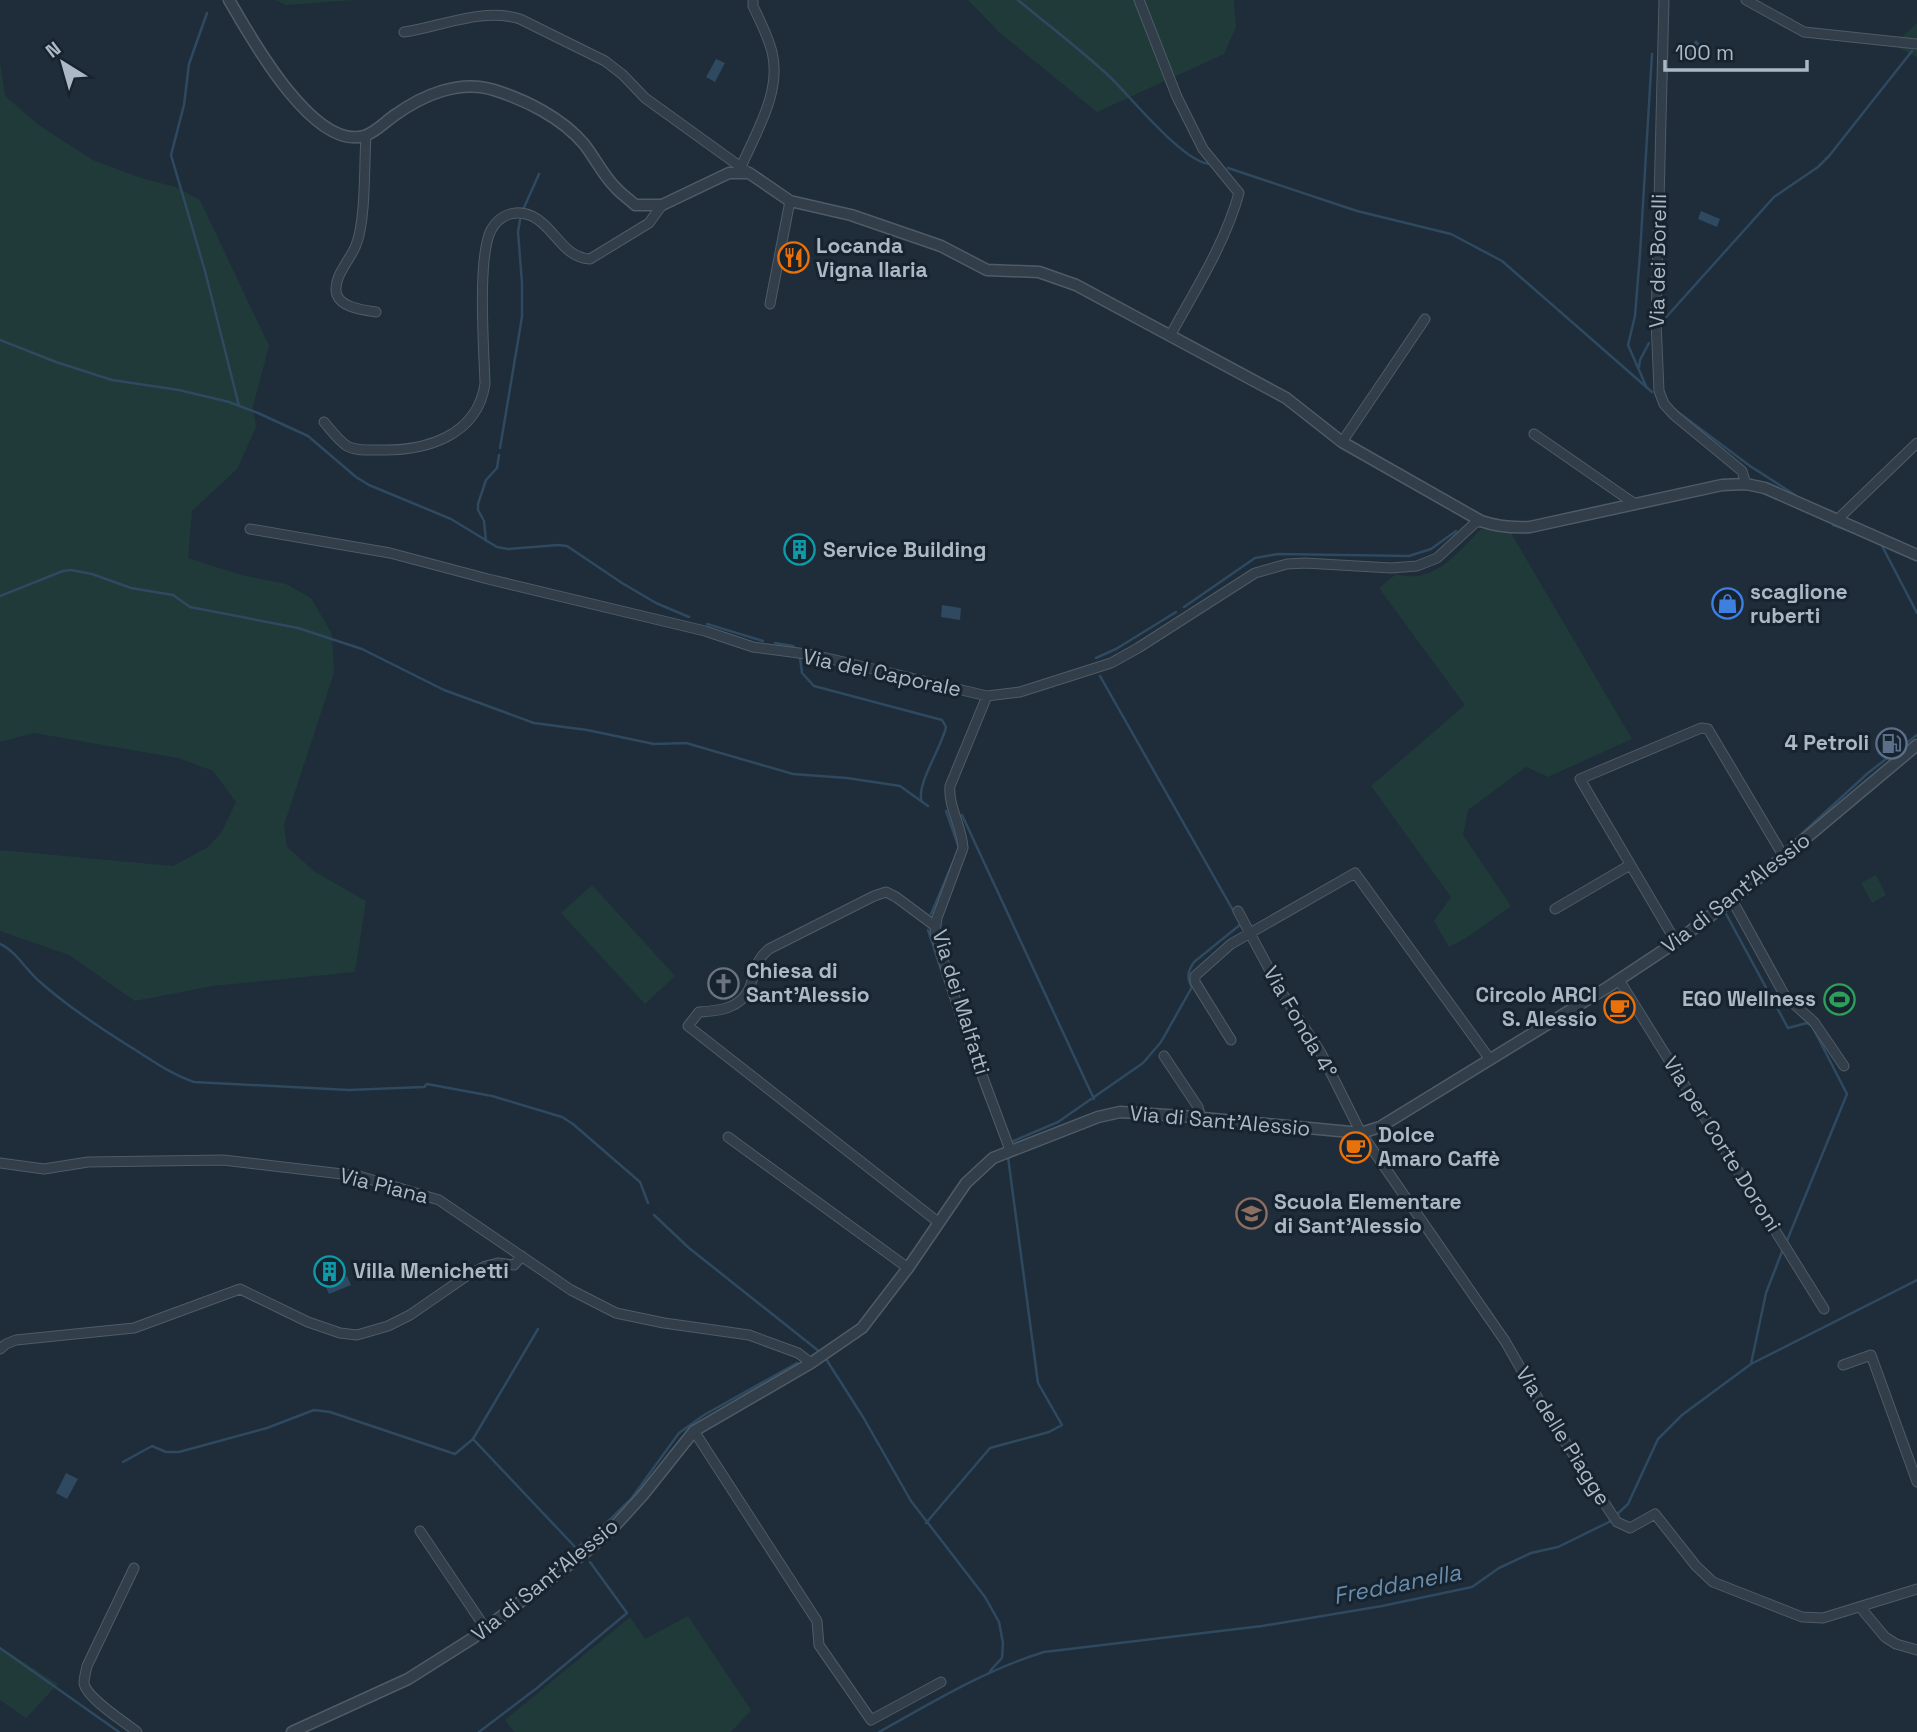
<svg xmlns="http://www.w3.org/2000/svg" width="1917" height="1732" viewBox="0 0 1917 1732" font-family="'Space Grotesk',sans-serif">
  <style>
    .green { fill: #203a3a }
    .water { fill: #2e4960 }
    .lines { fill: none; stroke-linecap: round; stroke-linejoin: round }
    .stream { stroke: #2e4960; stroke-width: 2.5 }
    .minor-casing { stroke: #4f5c67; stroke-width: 11 }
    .tertiary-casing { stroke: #4f5c67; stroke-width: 13 }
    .minor { stroke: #323e49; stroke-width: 9 }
    .tertiary { stroke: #323e49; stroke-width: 10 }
    .labels { text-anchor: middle; stroke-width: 6; stroke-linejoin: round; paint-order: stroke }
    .poi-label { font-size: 21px; font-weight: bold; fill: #abb9c6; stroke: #17232e; text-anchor: start }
    .street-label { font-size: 21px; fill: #abb9c6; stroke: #17232e }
    .water-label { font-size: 23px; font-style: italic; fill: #698ead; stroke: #17232e }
  </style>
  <rect width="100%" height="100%" fill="#1e2d39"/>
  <path class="green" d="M275,0h79l-68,5z
    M968,0h266l2,27 -12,27 -127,58 -97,-79z
    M1917,23v34l-24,-12z
    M0,63l5,33 35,30 53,34 48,18 35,9 24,13 69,146 -16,60 3,21 -19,42 -45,42 -4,47 53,17 45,9 25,14 21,36 2,39 -50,152 3,22 28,25 51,29 -11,71 -143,14 -77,15 -66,-46 -69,-24v-81l173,16 35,-19 13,-14 15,-31 -23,-31 -35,-13 -144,-25 -34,9z
    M1481,529l30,4 121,206 -84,38 -22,-10 -58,43 -5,25 48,71 -42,30 -20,11 -15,-26 17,-24 -80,-111 94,-81 -86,-117 17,-14c37,11 61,-20 85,-45z
    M1876,875l10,20 -14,8 -11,-20z
    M592,885l83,91 -30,28 -84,-91z
    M688,1616l63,94 -20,22h-217l-9,-12 125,-103 15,22z
    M0,1647l58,37 -32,34 -26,-18z"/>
  <path class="water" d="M1696,40l7,7 -12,14 -7,-6z
    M716,59l9,4 -10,19 -9,-5z
    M1701,211l19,8 -3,8 -19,-8z
    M942,605l19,3 -1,12 -19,-3z
    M347,1276l4,9 -22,9 -4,-9z
    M66,1473l12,6 -11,20 -11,-6z"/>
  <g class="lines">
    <path class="stream" d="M1018,0c30,25 63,50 92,77 20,19 75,88 101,87
      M207,13l-18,51 -5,41 -13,50 34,116 34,135
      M1228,168l129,43 94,23 51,27 150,131
      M522,212l17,-38
      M1660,324l114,-127 44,-30 11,-11 83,-105
      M0,340l56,22 56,18 67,10 50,12 29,11 50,23 48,41 13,8 82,34 46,28 11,2 50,-4 9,1 55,37 34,20 33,14
      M1639,367l1,-7 9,-17
      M1646,386l-18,-41 7,-29 5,-62 12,-200
      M1674,409l76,57 45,29
      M500,448l22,-131v-34l-4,-51 2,-12
      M1833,525l20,7
      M486,541l-2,-20 -6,-11v-6l8,-24 11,-12 2,-13
      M1881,544l36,69
      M0,596l63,-25 8,-1 21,4 39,14 42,7 17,12 108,21 64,21 82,41 90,33 53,7 67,14 32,-1 107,31 54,4 53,8 28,20
      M1184,607l71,-49 23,-4 131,2 22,-7 25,-18
      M707,624l56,17
      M775,643l18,3 4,5
      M800,658l2,15 12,13 128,34 4,7c-4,20 -31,59 -24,75
      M1096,658l20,-9 60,-37
      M1100,676l134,236
      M962,815l132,284
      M1720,902l76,-63 72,-66 49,-38
      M1725,912l63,116 19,-5 5,3 35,68 -61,149
      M931,914l28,-66 -13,-37
      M928,930l22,67
      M0,944c16,7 26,26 39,37 30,27 64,49 98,70 19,12 36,24 57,31l155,8 75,-3 3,-3 65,12 70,21 11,7 67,58 8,21
      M979,1079l7,20
      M1011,1142l47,-20 85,-59 18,-21 31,-55c-6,-10 -4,-16 2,-25l47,-38
      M654,1215l35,33 131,104
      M826,1359l37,58 48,84 74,96 14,25 4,21 -1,15 -12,13
      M1751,1364l15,-71 17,-44
      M473,1439l103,109 3,-2 2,2
      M123,1462l29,-16 14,6h13l88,-24 47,-18 16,2 125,42 18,-15 65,-110
      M926,1523l64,-75 59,-16 13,-7 -24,-42 -30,-226
      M579,1546l15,-11 37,-36 48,-66 25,-18 93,-52
      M0,1648l119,84
      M479,1732l58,-44 90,-75 -37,-51
      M879,1732c54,-30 106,-62 165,-80l218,-26 120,-20 90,-19 27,-19 32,-15 27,-6 51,-25 19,-18 30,-65 24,-24 69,-51 166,-84"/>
    <defs>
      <path id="minor" d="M1139,0l38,97 26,52 36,44c-14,51 -44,97 -69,143
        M1664,0l-8,321 3,70 5,13 10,11 68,56 4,13
        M1746,0l58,32 113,12
        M404,32c36,-5 79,-25 116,-13l85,42 18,14 22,23 104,75
        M366,136c-2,28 0,85 -10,109 -5,14 -25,34 -19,50 5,13 27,15 39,17
        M741,167c15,-35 41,-76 31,-115 -4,-16 -12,-31 -19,-46v-6
        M770,304l20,-103
        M324,422c7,8 14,18 23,24 9,5 22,4 33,4 46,1 97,-14 105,-66 -1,-34 -8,-126 6,-154 9,-16 25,-21 41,-14 23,11 30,41 58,43l59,-36 13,-18
        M1534,434l101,70
        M1342,442l83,-123
        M1837,520l80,-77
        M250,529l140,24 98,26 217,52 48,16 61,8 173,41 33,-4 91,-29 27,-15 117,-75 32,-9 18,-1 86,5 26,-2 20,-8 38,-35 6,-2
        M987,696l-37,90c-2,21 12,40 13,62l-26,70 -2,15 28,91 47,126
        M1732,900l53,96 29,26 30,44
        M1555,909l75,-44
        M1238,911l44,82 39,60 40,80 144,208 39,68 65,101 8,12 13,6 25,-14 41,52 17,16 89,35 21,1 94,-29
        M935,926l-39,-29 -10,-5 -12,4 -105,53c-15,12 -13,24 -20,40 -9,20 -31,22 -50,23l-11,14 250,196
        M1676,942l-96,-163 121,-51 7,1 76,128
        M1619,980l205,329
        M1231,1040l-36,-58v-6l36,-32 124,-71 134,185
        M1164,1056l34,51 3,11
        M728,1137l180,131
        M0,1163l44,6 44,-7 135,-2 136,16 80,24 132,90 45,23 48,10 85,12 49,18 13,10
        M0,1349l6,-5 10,-4 118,-12 106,-39 68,33 32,11 17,2 31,-9 22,-11 58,-40 18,-9 12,-3 16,2 8,-9
        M1843,1365l28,-10 46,127
        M694,1431l123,190 2,24 52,75 70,-38
        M420,1531l66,98
        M134,1568l-47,98c-1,5 -3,12 -3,17 2,15 41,39 53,49
        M1860,1607l25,30 11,7 21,6"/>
      <path id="tertiary" d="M229,0c21,36 84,151 135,136 11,-3 22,-15 31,-21 28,-20 65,-36 99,-25 32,10 68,28 90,54 11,14 19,31 31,43 6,7 14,12 20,18h27l67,-32h20l41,28 61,14 90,31 46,24 52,2 37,13 210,113 56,44 139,79c17,6 31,7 49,6l192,-42 24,-1 19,4 152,67
        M292,1732l116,-53 65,-41 115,-88 25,-22 30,-33 51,-64 117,-68 51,-35 46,-60 58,-85 27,-25 105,-41 22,-5 62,4 179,17 19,-6 228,-140 68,-45 62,-47 179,-150"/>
    </defs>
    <use href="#minor" class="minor-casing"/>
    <use href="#tertiary" class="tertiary-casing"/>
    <use href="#minor" class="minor"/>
    <use href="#tertiary" class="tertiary"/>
  </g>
  <defs>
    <symbol id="restaurant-ring" viewBox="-11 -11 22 22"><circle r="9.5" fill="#17232e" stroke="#e8710a" stroke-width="1.5"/><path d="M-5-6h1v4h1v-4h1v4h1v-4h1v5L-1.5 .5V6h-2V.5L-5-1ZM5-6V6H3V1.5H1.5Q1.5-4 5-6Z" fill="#e8710a"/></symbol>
    <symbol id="building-ring" viewBox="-11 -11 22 22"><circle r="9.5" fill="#17232e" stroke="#0f9aa8" stroke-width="1.5"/><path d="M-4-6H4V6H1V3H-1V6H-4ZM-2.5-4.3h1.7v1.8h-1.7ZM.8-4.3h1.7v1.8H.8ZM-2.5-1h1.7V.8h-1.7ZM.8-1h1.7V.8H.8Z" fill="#0f9aa8"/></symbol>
    <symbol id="shop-ring" viewBox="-11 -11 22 22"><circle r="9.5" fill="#17232e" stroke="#3f7fe0" stroke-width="1.5"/><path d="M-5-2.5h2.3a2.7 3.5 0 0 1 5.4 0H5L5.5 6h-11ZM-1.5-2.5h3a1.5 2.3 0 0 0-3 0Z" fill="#3f7fe0"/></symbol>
    <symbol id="fuel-ring" viewBox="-11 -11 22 22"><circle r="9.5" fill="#17232e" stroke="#5c6f8a" stroke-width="1.5"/><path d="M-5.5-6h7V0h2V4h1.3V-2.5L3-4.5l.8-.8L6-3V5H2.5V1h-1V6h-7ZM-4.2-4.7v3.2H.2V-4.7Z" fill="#5c6f8a"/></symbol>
    <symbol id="church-ring" viewBox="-11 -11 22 22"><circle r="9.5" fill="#17232e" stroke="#6b7280" stroke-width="1.5"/><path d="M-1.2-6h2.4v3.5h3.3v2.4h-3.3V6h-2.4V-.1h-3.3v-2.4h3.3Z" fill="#6b7280"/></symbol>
    <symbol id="stadium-ring" viewBox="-11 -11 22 22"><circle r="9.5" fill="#17232e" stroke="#2e9e5b" stroke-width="1.5"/><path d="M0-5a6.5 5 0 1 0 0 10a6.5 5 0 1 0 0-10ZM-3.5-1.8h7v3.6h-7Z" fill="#2e9e5b"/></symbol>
    <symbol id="cafe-ring" viewBox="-11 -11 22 22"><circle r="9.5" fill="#17232e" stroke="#e8710a" stroke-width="1.5"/><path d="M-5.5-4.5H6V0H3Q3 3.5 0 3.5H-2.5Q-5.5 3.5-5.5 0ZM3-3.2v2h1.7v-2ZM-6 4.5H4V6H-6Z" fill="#e8710a"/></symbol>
    <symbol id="school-ring" viewBox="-11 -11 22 22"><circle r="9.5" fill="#17232e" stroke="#8d6e63" stroke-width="1.5"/><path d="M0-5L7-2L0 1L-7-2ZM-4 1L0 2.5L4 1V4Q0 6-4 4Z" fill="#8d6e63"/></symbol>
  </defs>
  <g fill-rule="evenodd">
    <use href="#restaurant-ring" x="776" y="240" width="35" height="35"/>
    <use href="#building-ring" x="782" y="532" width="35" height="35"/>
    <use href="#shop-ring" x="1710" y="586" width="35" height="35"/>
    <use href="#fuel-ring" x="1874" y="726" width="35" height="35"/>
    <use href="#church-ring" x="706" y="966" width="35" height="35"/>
    <use href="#stadium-ring" x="1822" y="982" width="35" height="35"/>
    <use href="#cafe-ring" x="1602" y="990" width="35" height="35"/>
    <use href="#cafe-ring" x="1338" y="1130" width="35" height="35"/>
    <use href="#school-ring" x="1234" y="1196" width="35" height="35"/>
    <use href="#building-ring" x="312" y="1254" width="35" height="35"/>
  </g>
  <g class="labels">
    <g class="poi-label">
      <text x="816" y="253">Locanda<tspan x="816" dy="24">Vigna Ilaria</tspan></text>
      <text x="823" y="557">Service Building</text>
      <text x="1750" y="599">scaglione<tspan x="1750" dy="24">ruberti</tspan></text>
      <text x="1869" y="750" text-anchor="end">4 Petroli</text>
      <text x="746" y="978">Chiesa di<tspan x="746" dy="24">Sant'Alessio</tspan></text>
      <text x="1597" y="1002" text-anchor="end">Circolo ARCI<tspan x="1597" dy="24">S. Alessio</tspan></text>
      <text x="1816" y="1006" text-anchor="end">EGO Wellness</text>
      <text x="1378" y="1142">Dolce<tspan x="1378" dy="24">Amaro Caffè</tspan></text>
      <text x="1274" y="1209">Scuola Elementare<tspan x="1274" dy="24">di Sant'Alessio</tspan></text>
      <text x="353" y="1278">Villa Menichetti</text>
    </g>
    <g class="street-label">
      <text transform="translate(1658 261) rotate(-89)" y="7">Via dei Borelli</text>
      <text transform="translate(882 673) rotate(12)" y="7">Via del Caporale</text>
      <text transform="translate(1736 893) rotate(-38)" y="7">Via di Sant'Alessio</text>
      <text transform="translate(961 1002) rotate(73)" y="7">Via dei Malfatti</text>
      <text transform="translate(1300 1022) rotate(60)" y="7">Via Fonda 4°</text>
      <text transform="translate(1220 1121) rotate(5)" y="7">Via di Sant'Alessio</text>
      <text transform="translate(1722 1144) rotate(58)" y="7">Via per Corte Doroni</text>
      <text transform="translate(384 1186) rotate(14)" y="7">Via Piana</text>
      <text transform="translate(1563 1436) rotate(58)" y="7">Via delle Piagge</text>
      <text transform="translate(545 1580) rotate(-39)" y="7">Via di Sant'Alessio</text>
    </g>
    <g class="water-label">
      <text transform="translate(1397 1584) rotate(-11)" y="8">Freddanella</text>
    </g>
  </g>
  <g transform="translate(63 63) rotate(323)" stroke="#17232e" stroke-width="5" paint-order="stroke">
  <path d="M0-5L12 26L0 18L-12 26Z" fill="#abb9c6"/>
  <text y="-10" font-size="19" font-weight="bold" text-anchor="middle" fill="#abb9c6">N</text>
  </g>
  <path d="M1665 60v10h142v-10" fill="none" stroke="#abb9c6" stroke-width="3.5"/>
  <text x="1675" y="60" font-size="21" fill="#abb9c6" stroke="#17232e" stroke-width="5" paint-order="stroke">100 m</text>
</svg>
